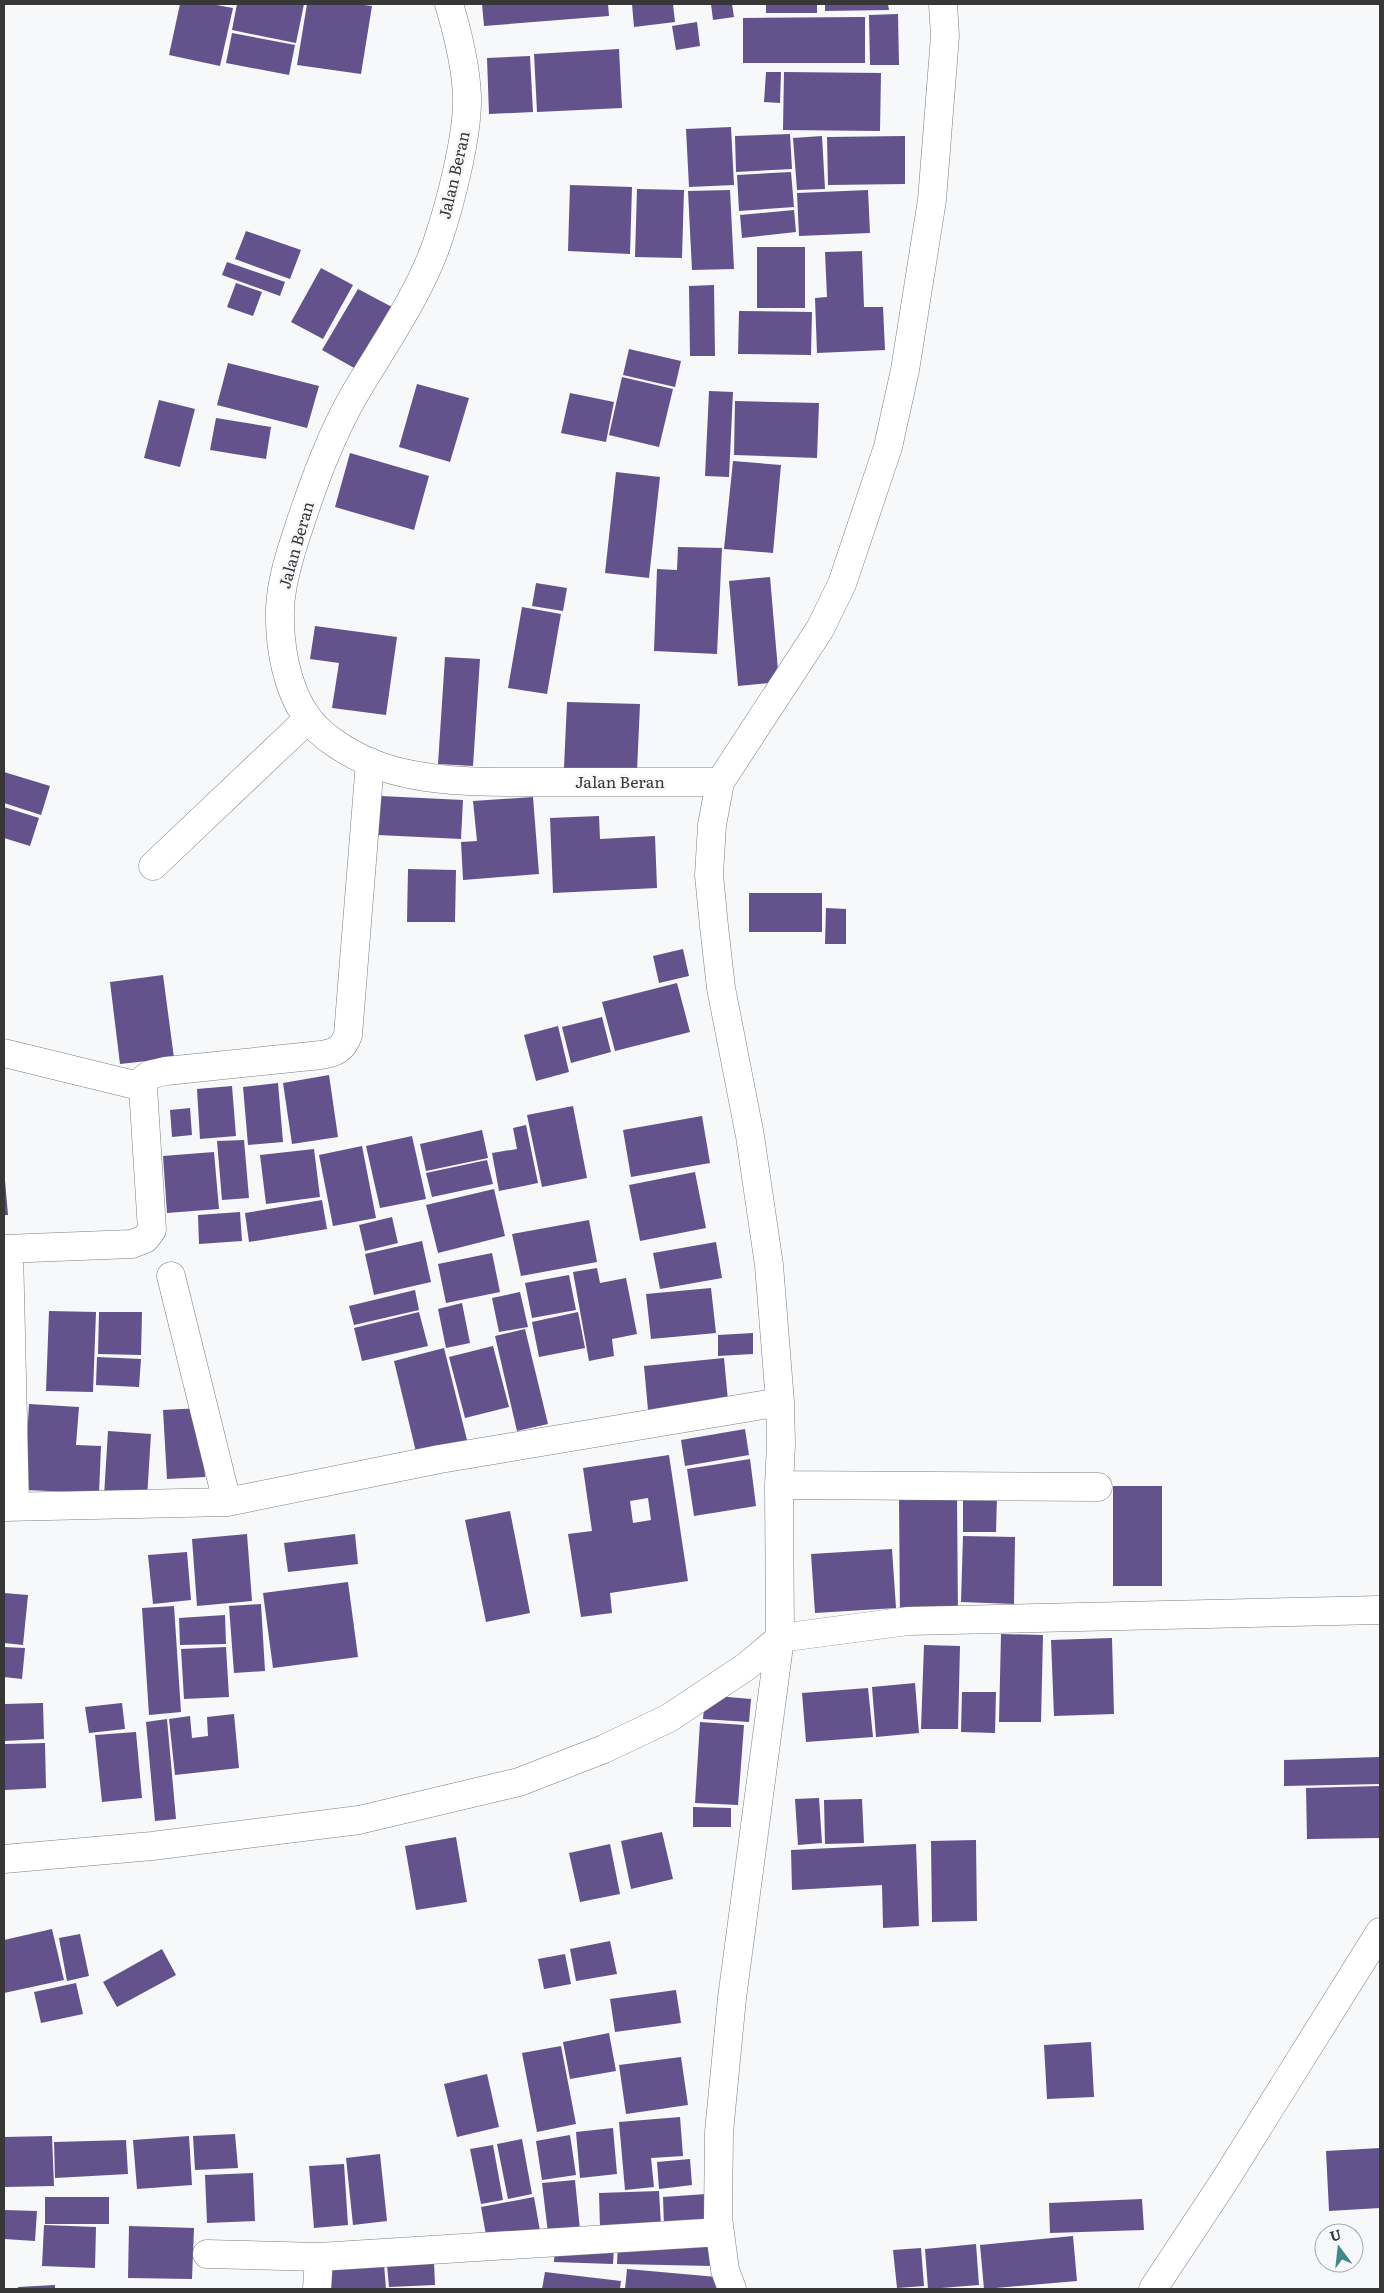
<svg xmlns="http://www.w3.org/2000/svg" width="1384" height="2293" viewBox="0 0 1384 2293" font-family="Literata,serif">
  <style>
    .building { fill: #63528b; fill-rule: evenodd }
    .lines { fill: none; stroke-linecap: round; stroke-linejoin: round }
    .street-casing { stroke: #7d7e80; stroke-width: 29 }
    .street { stroke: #fff; stroke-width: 28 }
    .labels { text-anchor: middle; stroke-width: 5; stroke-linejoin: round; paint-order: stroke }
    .street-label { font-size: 16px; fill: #373738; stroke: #f6f8fa }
  </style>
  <rect width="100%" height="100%" fill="#f6f8fa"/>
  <path class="building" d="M180,4h31l22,4 -13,58 -51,-11z
    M237,4h67l-8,39 -64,-13z
    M307,4h49l16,2 -11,68 -64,-9z
    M482,4h126l1,12 -125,10z
    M632,4h41l2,18 -41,5z
    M711,4h21l2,13 -21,3z
    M766,4h51v9h-51z
    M825,4h63l1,6 -64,1z
    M898,14l1,51h-29l-1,-50z
    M865,17v46h-122v-45z
    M697,22l3,24 -24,4 -4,-24z
    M232,33l63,12 -6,30 -63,-12z
    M619,49l3,59 -85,4 -3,-58z
    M530,56l3,56 -44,2 -2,-56z
    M766,72h15l-1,31 -16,-1z
    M784,72l97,1 -1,58 -97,-1z
    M731,127l3,58 -45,2 -3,-58z
    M790,134l2,35 -56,3 -1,-36z
    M822,136l3,53 -28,1 -4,-52z
    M905,136v48l-77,1 -1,-48z
    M791,172l3,35 -55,4 -2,-36z
    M570,185l62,2 -2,67 -62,-3z
    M637,189l47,1 -2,68 -47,-1z
    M730,190l4,79 -42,1 -4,-79z
    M868,190l2,43 -71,3 -2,-43z
    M794,210l2,22 -54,6 -2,-23z
    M246,231l55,19 -11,29 -55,-20z
    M757,247h48v61h-48z
    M862,251l2,56h19l2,43 -68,3 -2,-55 12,-1 -2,-45z
    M227,262l58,20 -5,14 -58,-21z
    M321,268l32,17 -30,54 -32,-17z
    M236,283l26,9 -9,24 -26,-9z
    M714,285l1,71h-25l-1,-70z
    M358,289l34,18 -36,62 -34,-19z
    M739,311l73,1 -1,43 -73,-1z
    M629,349l52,12 -6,26 -52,-12z
    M228,363l91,23 -12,42 -90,-23z
    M622,377l51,12 -14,58 -50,-12z
    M417,384l52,14 -19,64 -51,-15z
    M709,391l24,1 -4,85 -24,-1z
    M570,393l44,9 -8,40 -45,-9z
    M159,400l36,9 -15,58 -36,-9z
    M735,401l84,2 -2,55 -83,-3z
    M216,418l55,9 -5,32 -56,-9z
    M350,453l79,23 -15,54 -79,-23z
    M733,461l48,4 -8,88 -49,-4z
    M616,472l44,5 -11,101 -44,-5z
    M678,547l44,1 -5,106 -63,-3 3,-82 20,1z
    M770,577l9,105 -41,4 -9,-105z
    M536,583l31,5 -4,23 -31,-5z
    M522,607l39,7 -14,80 -39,-6z
    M315,626l82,11 -11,78 -54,-7 7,-45 -29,-4z
    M445,657l35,2 -7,107 -35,-2z
    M567,702l73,2 -3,67 -73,-3z
    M4,772l46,14 -9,29 -37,-12z
    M381,796l82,4 -2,39 -83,-4z
    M533,797l6,77 -76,6 -2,-38 16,-1 -4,-40z
    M4,807l35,11 -9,28 -26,-8z
    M599,816l1,23 55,-3 2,52 -104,5 -3,-75z
    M408,869l48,1 -1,52h-48z
    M749,893h73v39h-73z
    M826,908l20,1v35h-21z
    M683,949l6,27 -30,7 -6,-27z
    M163,975l11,83 -54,6 -10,-82z
    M677,983l13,49 -75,19 -13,-49z
    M602,1017l9,35 -40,11 -9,-36z
    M558,1026l11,46 -33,9 -12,-46z
    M329,1075l9,62 -46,7 -9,-61z
    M278,1083l5,59 -35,3 -5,-58z
    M232,1086l4,50 -36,3 -3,-50z
    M573,1106l14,72 -45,9 -15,-72z
    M190,1108l2,27 -20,2 -2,-27z
    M702,1116l8,47 -79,14 -8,-47z
    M526,1125l12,58 -39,8 -7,-38 25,-4 -4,-21z
    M482,1130l6,28 -62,13 -6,-27z
    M412,1136l14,63 -46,9 -14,-62z
    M244,1140l5,58 -27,2 -5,-59z
    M362,1146l14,72 -43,8 -14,-71z
    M314,1149l6,48 -54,7 -6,-49z
    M214,1152l5,57 -52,4 -4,-57z
    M487,1160l6,24 -61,13 -6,-24z
    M4,1169l4,46h-4z
    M695,1172l11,56 -66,13 -11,-56z
    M494,1189l11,47 -67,17 -12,-48z
    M322,1200l5,29 -78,13 -4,-29z
    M240,1212l2,29 -43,3 -1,-29z
    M392,1217l6,26 -33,8 -6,-26z
    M589,1220l8,42 -76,14 -9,-42z
    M422,1241l9,41 -57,13 -9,-41z
    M716,1242l6,36 -62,11 -7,-36z
    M492,1253l8,39 -54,11 -8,-39z
    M597,1268l3,15 26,-5 11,56 -25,5 2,17 -25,5 -16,-89z
    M569,1275l7,35 -44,8 -7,-35z
    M711,1288l5,45 -65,6 -5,-45z
    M415,1290l4,20 -65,15 -5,-19z
    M520,1292l8,35 -29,5 -7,-34z
    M462,1303l8,40 -24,5 -8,-39z
    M49,1311l47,1 -3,80 -47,-1z
    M99,1312h43l-1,43 -43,-1z
    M419,1312l9,34 -66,15 -8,-33z
    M578,1312l7,36 -46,9 -7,-35z
    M525,1329l23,95 -31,7 -22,-95z
    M753,1333v21l-35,2v-21z
    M493,1346l16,61 -44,11 -16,-61z
    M444,1348l24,96 -51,12 -23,-95z
    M97,1357l44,2 -2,28 -43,-2z
    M724,1358l4,43 -80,9 -4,-44z
    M29,1404l50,3 -3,38 25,1 -2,47 -75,-3z
    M201,1408l4,69 -38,2 -4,-69z
    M745,1429l4,26 -64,11 -4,-26z
    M108,1431l43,3 -4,64 -43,-2z
    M669,1455l19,126 -78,12 2,20 -31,4 -13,-83 24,-3 -9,-63zM648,1498l3,22 -18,3 -3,-22z
    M750,1459l6,47 -62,10 -7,-47z
    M1113,1486h49v100h-49z
    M899,1496h58l1,121h-58z
    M963,1496h34l-1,36h-33z
    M510,1511l20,102 -44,9 -21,-102z
    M247,1534l5,67 -55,5 -5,-67z
    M355,1534l3,30 -70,8 -4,-29z
    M963,1536l52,1 -1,67 -53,-2z
    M892,1549l4,59 -81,5 -4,-59z
    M187,1552l4,48 -38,4 -5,-49z
    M348,1582l10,75 -85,11 -10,-75z
    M4,1593l24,2 -5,50 -19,-2z
    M261,1604l4,67 -31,2 -5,-67z
    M174,1606l7,106 -32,3 -7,-107z
    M225,1615l1,29 -46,1 -1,-27z
    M1001,1634l42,1 -2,87h-42z
    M1112,1638l2,76 -60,2 -3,-76z
    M924,1645l36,1 -2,83h-37z
    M4,1647l21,1 -3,31 -18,-2z
    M226,1647l3,50 -45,2 -3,-50z
    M915,1683l4,50 -43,4 -4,-50z
    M868,1688l5,49 -67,5 -4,-49z
    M962,1692h34l-1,41 -34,-1z
    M705,1695l46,4 -2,23 -46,-3z
    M43,1703l1,36 -40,2v-37z
    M122,1703l3,26 -36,4 -4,-26z
    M234,1714l5,54 -64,7 -6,-56 21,-3 2,22 16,-2 -1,-19z
    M167,1719l9,100 -21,2 -9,-99z
    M700,1722l44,3 -6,80 -43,-2z
    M136,1732l6,66 -40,4 -7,-67z
    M45,1743l1,45 -41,2v-46z
    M1380,1757v27l-96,2v-26z
    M1380,1786v52l-73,1 -1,-51z
    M819,1798l3,45 -24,2 -3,-46z
    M862,1799l2,44 -39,1 -1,-44z
    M693,1807l38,1v19h-38z
    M662,1832l11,47 -42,10 -10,-48z
    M456,1837l11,65 -51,8 -11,-64z
    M976,1840l1,81 -45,1 -1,-81z
    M610,1844l10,50 -40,8 -11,-49z
    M916,1844l3,82 -36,2 -1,-43 -90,5 -1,-40z
    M52,1929l12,51 -60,13v-53z
    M80,1934l9,42 -22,5 -8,-43z
    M610,1941l7,33 -41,7 -6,-32z
    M162,1949l14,26 -59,32 -14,-25z
    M565,1954l6,30 -27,5 -6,-30z
    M76,1983l7,31 -42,9 -7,-31z
    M676,1990l5,33 -66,9 -5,-33z
    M609,2033l7,38 -46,8 -7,-37z
    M1091,2042l3,55 -47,2 -3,-54z
    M561,2046l15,78 -39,8 -15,-79z
    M681,2057l7,48 -62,9 -7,-49z
    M487,2074l12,53 -42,10 -13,-53z
    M680,2117l3,39 -32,2 3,29 -29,3 -6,-68z
    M613,2128l4,46 -37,4 -4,-46z
    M235,2134l3,34 -43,2 -2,-34z
    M570,2135l6,40 -34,5 -6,-39z
    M52,2136l2,50 -50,1v-50z
    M189,2136l3,49 -55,4 -4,-49z
    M522,2139l10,55 -24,5 -11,-55z
    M126,2140l2,34 -73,4 -1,-36z
    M493,2145l10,55 -22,4 -11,-55z
    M1380,2148v60l-51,3 -3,-60z
    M380,2154l7,67 -34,4 -7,-67z
    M690,2159l2,26 -33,4 -2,-27z
    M344,2164l4,61 -34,3 -5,-62z
    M253,2173l2,48 -48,2 -2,-48z
    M575,2180l5,50 -32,3 -6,-50z
    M659,2191l2,35 -61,2 -1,-35z
    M706,2194l2,30 -44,2 -1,-29z
    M45,2197h64v27h-64z
    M534,2197l6,34 -53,10 -6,-34z
    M1142,2199l2,31 -94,3 -1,-30z
    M4,2210l33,1 -2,30 -31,-2z
    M44,2225l52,2 -1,41 -53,-2z
    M129,2226l65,2 -2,51 -64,-1z
    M1073,2236l4,45 -93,8 -4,-44z
    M976,2244l3,41 -51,4 -3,-40z
    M555,2245l59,2 -1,17 -59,-2z
    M618,2245l95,1v20l-96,-2z
    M921,2248l3,38 -27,2 -4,-38z
    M434,2262l1,23 -46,2 -2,-22z
    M384,2264l2,25h-58l-1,-22z
    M627,2269l90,8 -1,12h-91z
    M545,2272l76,9 -1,8h-78z
    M55,2285v4h-37v-2z"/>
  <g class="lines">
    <defs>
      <path id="street" d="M449,4c9,30 17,62 18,93 1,39 -17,108 -30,146 -18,52 -52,100 -80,147 -26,44 -44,94 -60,143 -8,24 -16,50 -17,76 -1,35 6,79 27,108 13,19 41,36 62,45 54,23 126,20 184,20 55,0 111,0 167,0
        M153,866l155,-147
        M4,1053l139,34
        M4,1249l128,-5 13,-5 7,-9 -9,-143 1,-8 5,-4 17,-4 155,-16c14,-2 22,-6 27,-20l22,-273
        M9,1250l6,256
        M171,1276l56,226
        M779,1485l319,2
        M4,1507l223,-5 213,-43 340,-57
        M4,1859l148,-13 207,-26 160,-38 85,-33 65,-31 78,-52 33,-28 128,-17 472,-11
        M207,2254l112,3 401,-25
        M317,2289l2,-32
        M732,2289l-7,-19 -7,-52 1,-86 13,-134 48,-360 -1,-153 2,-41 -1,-42 -11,-137 -19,-129 -29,-148 -7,-62 -5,-51 3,-50 8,-43 100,-153 22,-45 46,-137 17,-77 27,-170 13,-164 -2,-32
        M1153,2289l72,-109 155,-248"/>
    </defs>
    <use href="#street" class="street-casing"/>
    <use href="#street" class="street"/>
  </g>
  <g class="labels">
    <g class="street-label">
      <text transform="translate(454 175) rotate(-77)" y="6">Jalan Beran</text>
      <text transform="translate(296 545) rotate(-74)" y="6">Jalan Beran</text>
      <text x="620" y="788">Jalan Beran</text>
    </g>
  </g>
  <rect width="1384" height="2293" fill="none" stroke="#373738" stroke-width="10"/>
  <g transform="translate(1339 2248) rotate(345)"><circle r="24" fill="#f6f8fa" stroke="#aaabac"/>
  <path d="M0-4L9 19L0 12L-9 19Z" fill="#40888e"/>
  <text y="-8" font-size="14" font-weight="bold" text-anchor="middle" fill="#373738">U</text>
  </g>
</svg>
